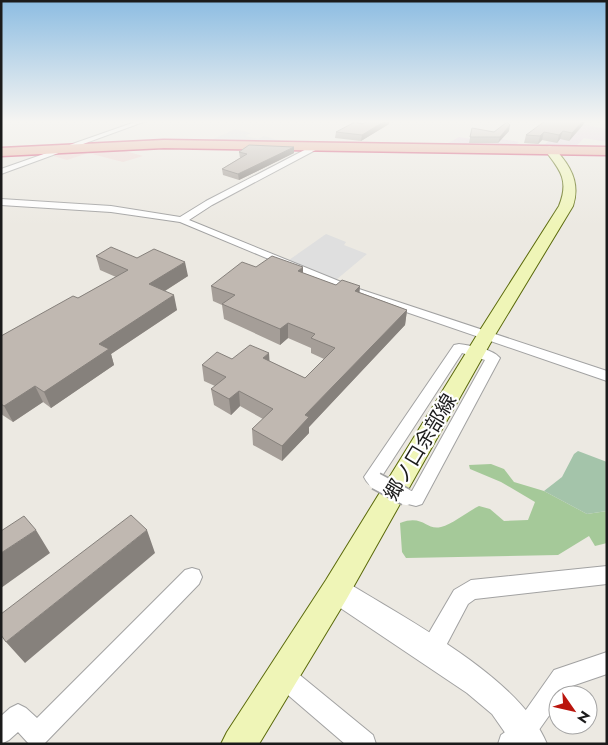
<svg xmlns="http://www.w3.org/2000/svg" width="608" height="745" viewBox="0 0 608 745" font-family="Jost,'Noto Sans JP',sans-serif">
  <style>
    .commercial { fill: #edd4d1 }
    .industrial { fill: #e5d4e1 }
    .forest { fill: #a5c999 }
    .cemetery { fill: #a4c4aa }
    .parking { fill: #dfdfdf }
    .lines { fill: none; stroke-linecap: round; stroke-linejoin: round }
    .minor-casing { stroke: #a2a2a2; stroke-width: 2 }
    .tertiary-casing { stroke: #a2a2a2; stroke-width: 2 }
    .secondary-casing { stroke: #5b6a0b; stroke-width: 2 }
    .trunk-casing { stroke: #cb2e5c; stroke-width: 3 }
    .minor { fill: #fff; fill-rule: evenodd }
    .tertiary { fill: #fff; fill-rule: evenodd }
    .secondary { fill: #eff5b7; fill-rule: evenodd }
    .trunk { fill: #eab09c; fill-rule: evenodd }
    .minor-bridge-casing { stroke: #a2a2a2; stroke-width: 19; stroke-linecap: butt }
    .minor-bridge { stroke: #fff; stroke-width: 16 }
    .wall { fill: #a59e98 }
    .shaded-wall { fill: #86817c }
    .building { fill: #c0b8b1; stroke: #86817c }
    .labels { text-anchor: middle; stroke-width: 4.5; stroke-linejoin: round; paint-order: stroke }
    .street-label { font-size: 20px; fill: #1b1b1b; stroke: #fff }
  </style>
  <rect width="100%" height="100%" fill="#ece9e2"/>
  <path class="commercial" d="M114,148l29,8 -20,6 -35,-9 -21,7 -17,-5 13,-5z"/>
  <path class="industrial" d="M571,122l36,7v13l-23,-4 -9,9 -32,-1z
    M484,136l35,6 -4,4 -70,-1 14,-8 19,3z"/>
  <path class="forest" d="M491,464l13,5 10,13 30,9 43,23 20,-3v32l-12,3 -6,-10 -31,19 -152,3 -4,-6 -2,-29c24,-9 26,8 41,4 12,-3 26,-15 38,-21l11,3 14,12 24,-1 7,-18 -34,-20 -31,-13 -1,-4z"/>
  <path class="cemetery" d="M578,451l29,11v49l-20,3 -43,-23 18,-14 12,-23z"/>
  <path class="parking" d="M235,129l16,4 -6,3 13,3 6,-3 21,6 -2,2 -76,-2z
    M326,234l20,8 -2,3 23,9 -31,26 -47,-20z"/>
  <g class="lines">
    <defs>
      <path id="minor" d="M138,121h8l-145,53v-5z
        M316,144l7,2 -111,59 -23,15 167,68 251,83v10l-259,-89 -168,-70 -69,-10 -110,-7v-6l110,7 69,11 26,-16z
        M459,344c13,2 32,4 41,14l-78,146 -6,2 -16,-4 -3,-5 3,-5 6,-2 6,1 73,-131 -23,-7 -80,123 2,5 -2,5c-9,3 -14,-1 -18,-9l90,-132z
        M607,566v18l-132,15 -7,5 -29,55 -8,3 -8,-3 -3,-8 3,-8 31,-53 17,-10z
        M192,568l7,2 3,7 -3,7 -154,159 -16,1 -11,-12 -9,8 -8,4v-28l9,-8 8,-4 8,4 11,10 148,-148z
        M607,652v22l-38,13 -5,8h-6v8l-29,41h-31l3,-9 15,-11 38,-54z
        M282,664l8,3 83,68 3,9h-31l-71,-61 -3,-8 3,-8z"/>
      <path id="tertiary" d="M336,578l9,3c60,38 175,96 202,163h-34l-21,-30 -25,-21 -140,-94 -4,-9 4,-9z"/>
      <path id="secondary" d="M549,146c6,1 9,6 12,10 13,16 18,31 12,50l-78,129 -149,265 -87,144h-38l6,-12 99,-152 151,-245 82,-129c11,-27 0,-37 -15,-57z"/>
      <path id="trunk" d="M164,140l443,7v8l-443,-7 -163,8v-8z"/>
    </defs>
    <use href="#minor" class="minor-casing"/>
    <use href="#tertiary" class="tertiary-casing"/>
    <use href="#secondary" class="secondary-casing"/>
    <use href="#trunk" class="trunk-casing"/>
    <use href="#minor" class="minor"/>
    <use href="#tertiary" class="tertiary"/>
    <use href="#secondary" class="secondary"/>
    <use href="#trunk" class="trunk"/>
    <defs>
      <path id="minor-bridge" d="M376,481l30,16"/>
    </defs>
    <use href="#minor-bridge" class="minor-bridge-casing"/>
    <use href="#minor-bridge" class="minor-bridge"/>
  </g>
  <path class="wall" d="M368,121h21v3l-28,17 -26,-3 1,-6 26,-8z
    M583,125l-14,16 -9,-2 -3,4 -15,-3 -4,4 -14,-1 2,-8z
    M472,128l22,4 15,-1 -11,12h-29z
    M294,147v6l-55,27 -16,-5 -1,-6 18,-11 -1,-6z
    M96,256l41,2 51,18 -23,15 12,19 -66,44 3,11 -63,43 -8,-6 -30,20 -12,-8v-78l77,-38 38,-21 -16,-7z
    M256,267l47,6 33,12 23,7 48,18 -2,15 -96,102v6l-27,28 -29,-16 -1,-16 11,-10 -23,-13 -9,9 -17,-10 -3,-16 4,-3 -11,-5 -2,-16 30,-6 37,2 36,17 19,-19 -13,-6v-5l-23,-10 -8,7 -56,-26 -2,-14 -9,-4 -2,-15z"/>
  <path class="shaded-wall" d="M385,121h4v3l-28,17 1,-6z
    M583,121h2l-2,4 -14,16 3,-8z
    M510,125l-1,6 -11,12 2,-6z
    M563,131l-3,8 -3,4 2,-8z
    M544,132l-2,8 -4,4 2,-8z
    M294,147v6l-55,27 -1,-6z
    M185,262l3,14 -36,23 -3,-15z
    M303,267v15l-5,-11z
    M360,286l-1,15 -4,-10z
    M174,295l3,15 -66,44 3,11 -63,43 -7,-16 55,-48z
    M407,310l-2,15 -96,102v6l-27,28v-15l23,-31z
    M288,323v15l-8,7v-16z
    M269,353l1,16 -7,-11z
    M35,386l8,16 -30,20 -9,-16z
    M239,391l1,15 -9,9 -2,-16z
    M36,530l14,23 -49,35v-35z
    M147,530l8,23 -130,110 -19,-21z"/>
  <path class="building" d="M368,121h17l-23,14 -26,-3 19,-10 7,2z
    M545,121h38l-11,12 -9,-2 -4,4 -15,-3 -4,4 -14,-1z
    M507,122l3,3 -10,12h-30l2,-9 22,4z
    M249,145l45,2 -56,27 -16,-5 25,-15 -8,-2z
    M111,247l26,11 17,-9 31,13 -36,22 25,11 -75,49 10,5 -65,43 -9,-6 -31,20 -3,-2v-68l72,-40 5,2 50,-28 -32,-14z
    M272,256l31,11 -5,4 38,14 6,-5 18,6 -5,5 52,19 -102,105 4,2 -27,29 -30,-17 21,-20 -34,-18 -10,8 -18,-10 15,-12 -24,-12 15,-13 15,7 18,-14 19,8 -6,5 42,20 30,-30 -24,-10 4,-4 -27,-11 -8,6 -58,-25 13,-9 -24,-9 31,-24 14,5z
    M131,515l16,15 -141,112 -5,-7v-21z
    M24,516l12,14 -35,23v-22z"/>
  <linearGradient id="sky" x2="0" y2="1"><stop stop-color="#8dbde2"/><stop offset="0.54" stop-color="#f6f5f2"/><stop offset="1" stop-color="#f6f5f2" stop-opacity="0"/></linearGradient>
  <rect width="608" height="225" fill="url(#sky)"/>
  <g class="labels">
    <g class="street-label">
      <text transform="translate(420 447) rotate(-59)" y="7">郷ノ口余部線</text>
    </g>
  </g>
  <rect width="608" height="745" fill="none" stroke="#1b1b1b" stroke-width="5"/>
  <g transform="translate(573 710) rotate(124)"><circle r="24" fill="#ffffff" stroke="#a4a4a4"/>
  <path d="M0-4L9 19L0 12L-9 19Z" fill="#ba150d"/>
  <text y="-8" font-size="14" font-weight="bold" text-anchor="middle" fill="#1b1b1b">N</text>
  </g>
</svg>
